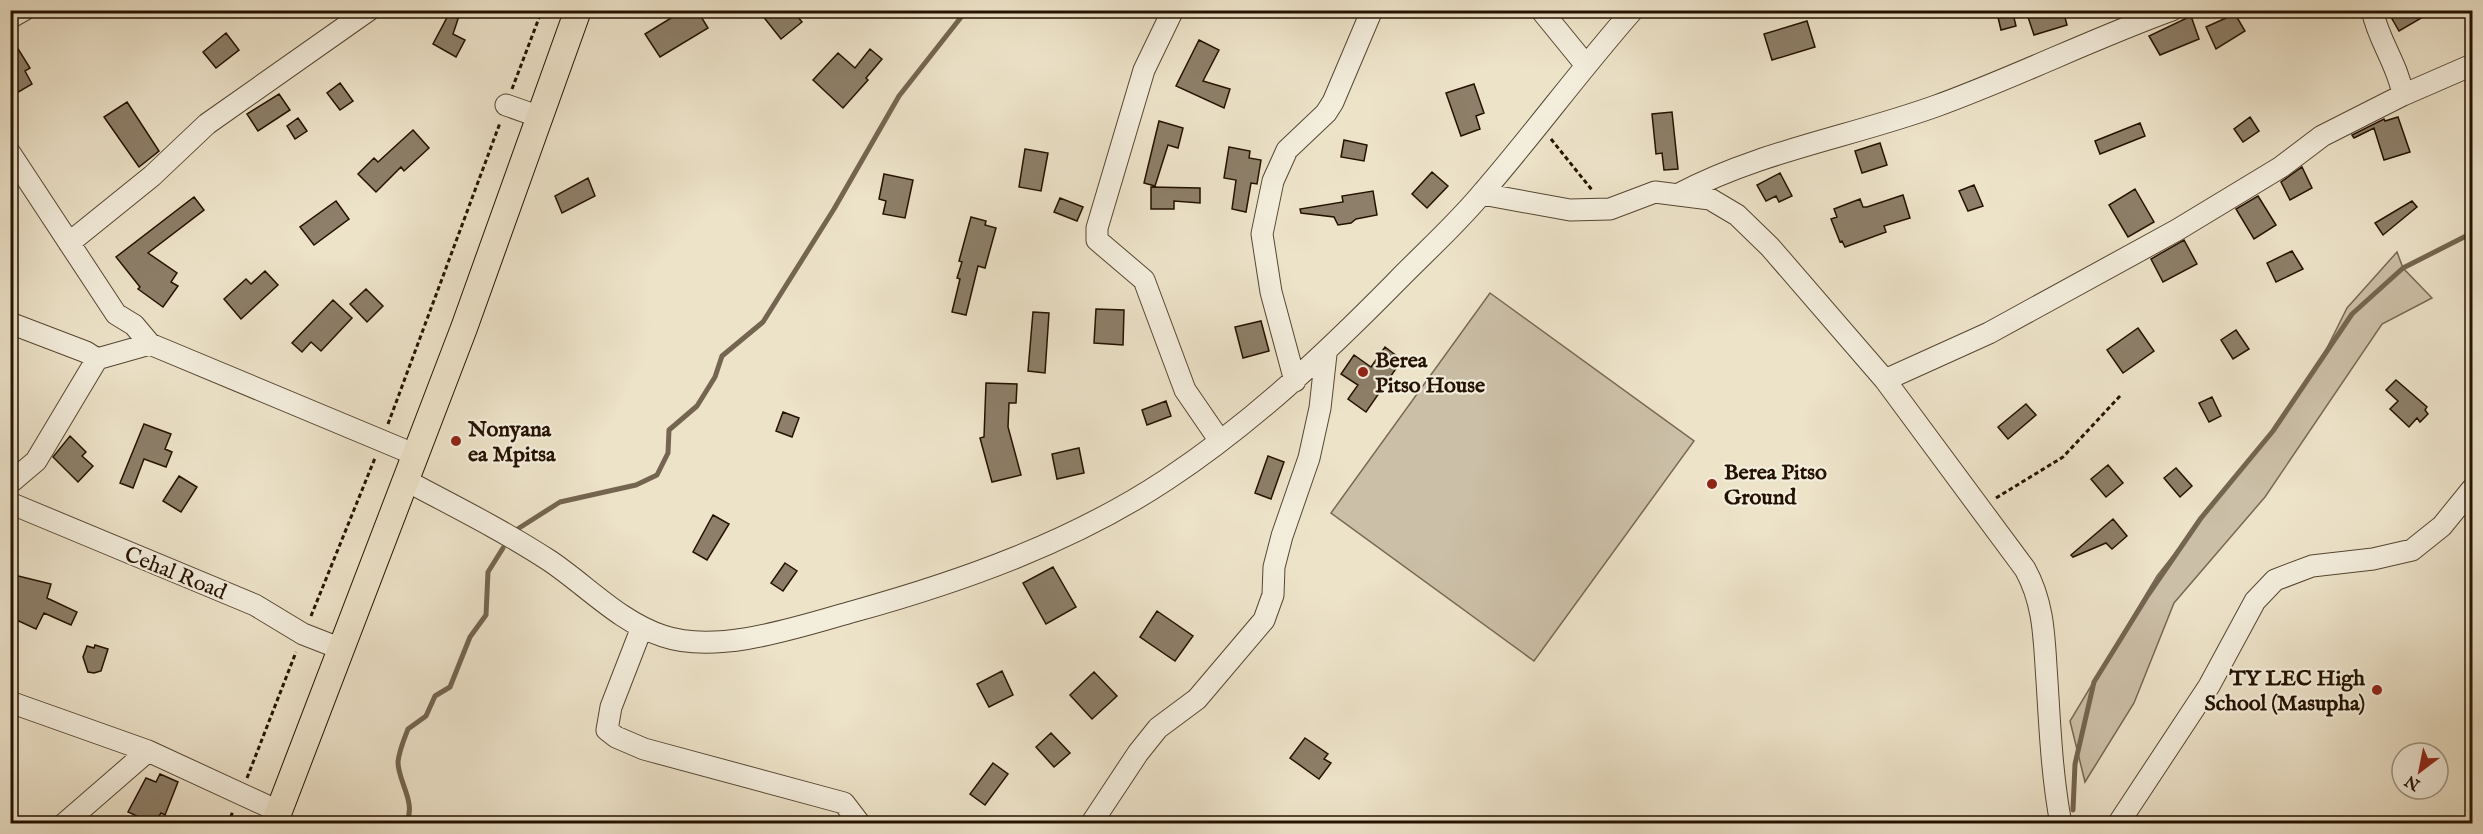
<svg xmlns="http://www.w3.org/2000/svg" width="2483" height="834" viewBox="0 0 2483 834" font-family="'IM FELL English',serif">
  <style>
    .green { fill: #cbbfa7; stroke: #786854; stroke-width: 1.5 }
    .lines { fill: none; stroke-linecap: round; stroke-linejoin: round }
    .stream { stroke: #746550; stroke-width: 5 }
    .building { fill: #8d7f69; stroke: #241200; stroke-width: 1.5 }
    .minor-casing { stroke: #564632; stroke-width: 23 }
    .major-casing { stroke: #241200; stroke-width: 28 }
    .path { stroke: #241200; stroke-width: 3; stroke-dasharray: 4.5 3; stroke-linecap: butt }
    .minor { stroke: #f3eddc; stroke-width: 21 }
    .major { stroke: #ede3c9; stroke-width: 26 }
    .poi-dot { fill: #8f2418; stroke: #f3eddc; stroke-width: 2 }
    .labels { text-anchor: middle; stroke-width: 4.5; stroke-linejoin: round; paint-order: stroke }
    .poi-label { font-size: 22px; font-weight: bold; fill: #241200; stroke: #f3eddc; text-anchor: start }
    .street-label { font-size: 22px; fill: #241200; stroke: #f3eddc }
  </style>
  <rect width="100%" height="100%" fill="#ede3c9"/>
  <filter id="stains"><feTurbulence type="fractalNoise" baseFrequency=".00333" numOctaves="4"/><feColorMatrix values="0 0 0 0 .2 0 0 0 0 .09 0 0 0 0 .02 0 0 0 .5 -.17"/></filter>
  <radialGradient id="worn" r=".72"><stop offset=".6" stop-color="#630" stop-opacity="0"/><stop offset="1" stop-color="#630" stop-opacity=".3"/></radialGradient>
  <path class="green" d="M2397,252l6,16 29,30 -50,26 -117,173 -91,106 -40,100 -49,79 -15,-61 87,-145 114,-144 51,-74 25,-50z
    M1490,293l204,148 -160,220 -203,-148z"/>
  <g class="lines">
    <path class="stream" d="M516,530l44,-28 76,-17 21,-10 11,-22 1,-23 28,-24 18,-29 7,-21 41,-34 71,-113 65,-113 63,-80 8,-6
      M2073,810l2,-46 19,-82 54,-87 53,-77 72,-87 79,-117 51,-46 69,-35
      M406,824c11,-22 -8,-42 -8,-62 1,-11 6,-23 10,-33l18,-13 9,-20 15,-9 20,-50 16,-22 2,-43 15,-24"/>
  </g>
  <path class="building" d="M451,10h10l-8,24 12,6 -9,17 -23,-13z
    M684,10h13l11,18 -48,29 -15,-23z
    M758,10h34l10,12 -21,17z
    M2012,10l4,16 -15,4 -4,-17z
    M2038,10h25l4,15 -33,10 -7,-21z
    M2387,10h48l-36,21z
    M2235,14l10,17 -29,18 -10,-22z
    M2191,16l8,23 -39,16 -11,-19z
    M1807,21l8,26 -43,13 -8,-26z
    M226,33l13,17 -23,18 -13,-16z
    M10,36l20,32 -5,3 7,13 -22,13z
    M1199,40l20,10 -16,31 27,8 -6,19 -48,-22z
    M870,49l12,10 -16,19 2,2 -25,28 -30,-28 25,-27 17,15z
    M340,83l13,18 -13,9 -13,-17z
    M1474,84l10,29 -8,3 4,13 -19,7 -15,-43z
    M279,94l11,16 -32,21 -11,-17z
    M127,102l32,49 -20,16 -35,-50z
    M1672,112l6,57 -14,1 -2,-17 -6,1 -4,-40z
    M2250,117l9,14 -16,11 -9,-13z
    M2398,117l12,35 -26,8 -10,-32 -20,10 -2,-3 32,-16 1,2z
    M298,118l9,13 -12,8 -8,-13z
    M1159,121l24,7 -5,20 -10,-3 -13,41 -11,-3z
    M2140,123l5,13 -45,18 -5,-13z
    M413,130l16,18 -25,23 -3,-4 -25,25 -18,-18 16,-16 4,4z
    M1344,140l23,5 -3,16 -23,-4z
    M1880,143l7,22 -25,8 -7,-22z
    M1229,147l21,4 -1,7 12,2 -4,24 -6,-1 -5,29 -14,-3 4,-29 -12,-2z
    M1025,149l23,4 -7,38 -22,-4z
    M2302,167l10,21 -22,12 -9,-18z
    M1432,172l16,14 -21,22 -15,-14z
    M1780,173l12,23 -13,6 -3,-6 -10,5 -9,-16z
    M884,174l29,6 -8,38 -22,-4 3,-13 -7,-2z
    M588,178l7,18 -33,17 -7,-17z
    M1974,185l9,21 -15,5 -9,-20z
    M1151,187l49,1v15l-26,-2v8h-23z
    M2135,189l19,33 -26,15 -19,-32z
    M1373,191l4,24 -21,4 -5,4 -13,2 -4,-8 -33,-4 -1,-4 43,-7 -1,-6z
    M1903,195l7,23 -26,8 2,6 -41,15 -3,-6 -2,1 -9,-23 6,-2 -3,-8 26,-10 3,8h4z
    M2258,196l18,29 -22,14 -18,-30z
    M194,197l10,13 -56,43 29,20 -6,9 7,4 -15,21 -25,-18 2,-2 -24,-30z
    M1060,198l23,9 -6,14 -23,-9z
    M336,201l13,18 -35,26 -14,-18z
    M2412,201l5,6 -34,28 -8,-12z
    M971,217l15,4 -1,4 11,3 -11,40 -7,-2 -12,49 -14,-3 8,-33 -3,-1 5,-16 -3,-1z
    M2184,240l13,24 -34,18 -12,-23z
    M2292,251l11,18 -27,13 -9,-19z
    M265,271l13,14 -37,34 -17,-20 22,-20 5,5z
    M366,289l17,17 -16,16 -17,-18z
    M333,300l19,18 -31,33 -10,-9 -9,10 -10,-9z
    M1096,309l28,1 -1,35 -29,-2z
    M1033,312l16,1 -4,60 -17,-2z
    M1261,321l8,30 -26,7 -8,-31z
    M2138,328l16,23 -31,22 -16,-23z
    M2236,330l13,19 -16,10 -12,-19z
    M1385,347l17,13 -36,52 -18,-13 10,-14 -17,-11 13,-19 17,12z
    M2396,380l31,27 -2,3 3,4 -8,8 -3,-4 -8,9 -19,-18 8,-8 -12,-11z
    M986,383l31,1 -1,19h-7l-1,24 13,48 -29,7 -12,-44 4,-1z
    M2212,397l9,19 -12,6 -10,-19z
    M1166,401l5,15 -24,9 -5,-15z
    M2026,404l10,11 -28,24 -10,-12z
    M783,412l16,6 -7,19 -16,-6z
    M144,424l27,10 -6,15 7,3 -6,15 -22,-8 -11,29 -13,-5z
    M70,436l16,16 -4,4 11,10 -15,16 -25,-25z
    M1079,448l5,25 -27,6 -5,-25z
    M1268,456l16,6 -13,37 -16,-6z
    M2108,465l15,18 -17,14 -15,-18z
    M2176,468l16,18 -12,11 -16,-19z
    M179,476l18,11 -16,25 -18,-11z
    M713,515l16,9 -22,36 -14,-8z
    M2113,519l14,17 -15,13 -6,-6 -33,14 -2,-2z
    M785,563l12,8 -14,20 -12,-8z
    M1053,567l23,40 -30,17 -23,-41z
    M10,574l41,10 -4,14 30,14 -6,13 -27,-12 -8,16 -26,-12z
    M1157,611l36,25 -18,25 -35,-24z
    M95,645l13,4 -7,22 -7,2 -6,-1 -5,-15 4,-11 7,2z
    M1002,671l11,24 -24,12 -12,-23z
    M1094,672l23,24 -25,23 -22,-24z
    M1051,733l19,20 -16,14 -18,-20z
    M1305,738l23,16 -4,5 7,4 -12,16 -29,-21z
    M993,763l15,11 -23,31 -15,-11z
    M160,774l18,8 -13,33 -4,-2 -7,11 -26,-12 18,-34 10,4z"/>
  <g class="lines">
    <defs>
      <path id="minor" d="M1173,10l-29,60 -47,158v12l47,40 41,110 35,51
        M1541,10l44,54
        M2372,10c7,32 26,55 31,85
        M10,18l14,-8
        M506,105l34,12
        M10,153l106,161 18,11 16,19 266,111
        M1482,194l88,16 40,-1 45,-17 55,7 27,16 33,32 115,133 140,189c20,36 19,72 22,112 3,48 5,96 14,143
        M1679,194c81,-43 171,-57 257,-88 80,-29 156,-67 236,-96
        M69,243l83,-67 55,-52 162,-114
        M10,323l76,29 11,7 53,-15
        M1885,380l104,-47 188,-103 104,-63 41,-31 81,-41 69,-30
        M1295,381l-24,-89 -9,-58 11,-53 14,-31 39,-37 7,-11 39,-92
        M405,480c49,26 99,51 145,81 37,25 70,61 113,75 55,19 138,-10 192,-25 108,-30 217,-69 311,-131 85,-56 158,-125 229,-197 29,-30 62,-59 89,-92 51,-59 97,-122 149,-181
        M10,483l26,-22 61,-102
        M10,503l245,102 48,29 36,14
        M642,627l-31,80 -4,23 9,7 28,12 200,54 16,21
        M10,702l138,49 130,60
        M64,824l84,-73
        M1091,824l47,-71 20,-25 39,-29 67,-79 9,-25 1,-28 8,-31 27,-78 11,-50 6,-54
        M2118,824l91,-138 46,-85 20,-21 37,-14 61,-7 39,-9 30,-24 30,-37"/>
      <path id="major" d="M274,824l190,-496 114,-318"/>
    </defs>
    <use href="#minor" class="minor-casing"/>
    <use href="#major" class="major-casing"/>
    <path class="path" d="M512,89l30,-79
      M1551,139l41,51
      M388,424l112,-301
      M1996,498l67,-41 58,-62
      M311,616l64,-158
      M247,778l49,-126
      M228,824l5,-13"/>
    <use href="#minor" class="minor"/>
    <use href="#major" class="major"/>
  </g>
  <g class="poi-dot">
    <circle cx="1363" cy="372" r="6"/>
    <circle cx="456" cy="441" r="6"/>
    <circle cx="1712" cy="484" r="6"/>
    <circle cx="2377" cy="690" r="6"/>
  </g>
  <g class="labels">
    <g class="poi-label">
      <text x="1375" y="367">Berea<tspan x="1375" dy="25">Pitso House</tspan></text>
      <text x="468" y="436">Nonyana<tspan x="468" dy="25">ea Mpitsa</tspan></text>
      <text x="1724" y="479">Berea Pitso<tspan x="1724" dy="25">Ground</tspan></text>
      <text x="2365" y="685" text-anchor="end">TY LEC High<tspan x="2365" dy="25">School (Masupha)</tspan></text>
    </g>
    <g class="street-label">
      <text transform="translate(176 572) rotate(22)" y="8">Cehal Road</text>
    </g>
  </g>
  <rect width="2483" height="834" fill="none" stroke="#ede3c9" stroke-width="36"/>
  <rect x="12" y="12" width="2459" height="810" fill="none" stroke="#241200" stroke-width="3"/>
  <rect x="18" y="18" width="2447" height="798" fill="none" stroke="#241200" stroke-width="1.5"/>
  <g transform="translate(2420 771) rotate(212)"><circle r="28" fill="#f3eddc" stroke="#a09584" stroke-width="1.5"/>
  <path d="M0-4.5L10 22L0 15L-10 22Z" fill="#8f2418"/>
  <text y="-9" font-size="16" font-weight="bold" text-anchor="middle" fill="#241200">N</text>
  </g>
  <rect width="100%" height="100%" filter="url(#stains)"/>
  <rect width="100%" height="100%" fill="url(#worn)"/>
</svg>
